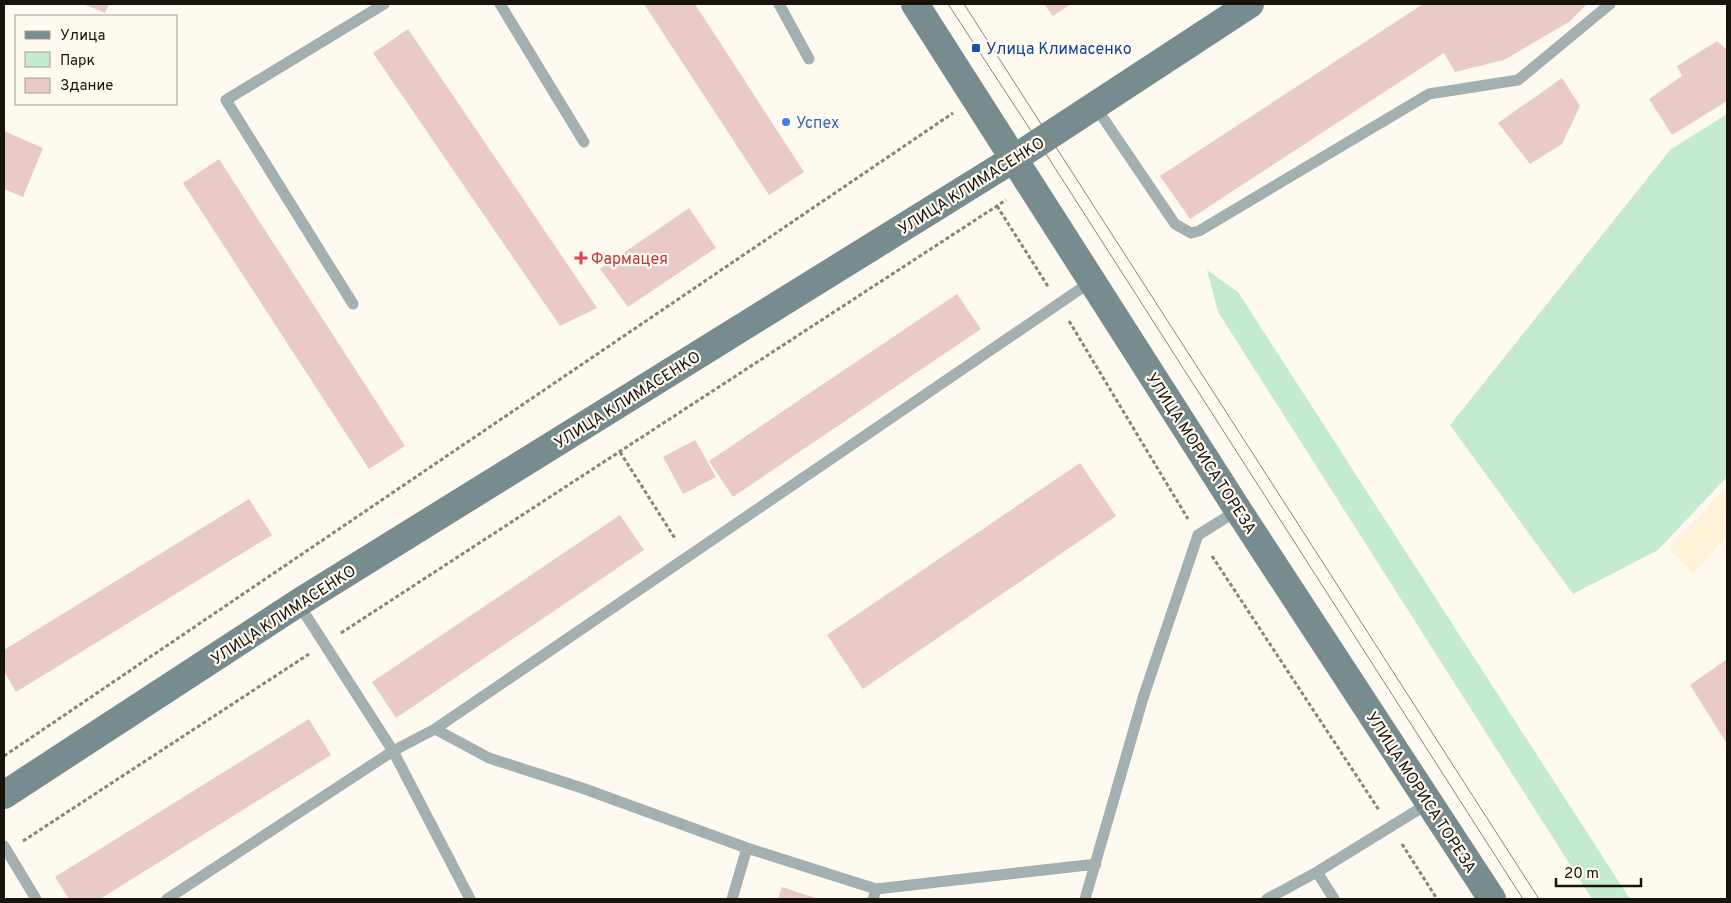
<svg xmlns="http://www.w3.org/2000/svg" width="1731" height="903" viewBox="0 0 1731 903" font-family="Overpass,sans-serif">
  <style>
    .built { fill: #fff2d9 }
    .green { fill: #c4ead1 }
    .building { fill: #e9cac9 }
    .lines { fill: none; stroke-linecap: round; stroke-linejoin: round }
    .path { stroke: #8a857c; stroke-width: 3; stroke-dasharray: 4 2.5; stroke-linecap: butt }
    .lane { stroke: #a2b0b2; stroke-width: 11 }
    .secondary { stroke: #778c8f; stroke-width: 28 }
    .tram { stroke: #88847b; stroke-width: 1 }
    .transit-dot { fill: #1a4fb4; stroke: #fffaf0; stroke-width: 2 }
    .shop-dot { fill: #3f7fe0; stroke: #fffaf0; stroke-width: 2 }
    .health-dot { fill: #e0444e; stroke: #fffaf0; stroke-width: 2 }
    .labels { text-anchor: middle; stroke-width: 4.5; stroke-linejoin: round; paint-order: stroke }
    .transit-label { font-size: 16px; fill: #164399; stroke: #fffaf0; text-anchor: start }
    .shop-label { font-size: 16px; fill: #366cbe; stroke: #fffaf0; text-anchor: start }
    .street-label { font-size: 16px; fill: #18140c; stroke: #fffaf0 }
    .health-label { font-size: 16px; fill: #be3a42; stroke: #fffaf0; text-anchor: start }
  </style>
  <rect width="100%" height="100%" fill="#fffaf0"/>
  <path class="built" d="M1727,487v49l-34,37 -24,-24z"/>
  <path class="green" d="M1727,114v363l-69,73 -85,44 -123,-169 220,-275z
    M1207,270l31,22 392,607h-38l-374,-587z"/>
  <path class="building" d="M83,4h26l-4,9z
    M644,4h51l109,168 -35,23z
    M1044,4h27l-18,12z
    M1423,4h164l-18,18 -65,38 -49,12 -11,-19 -254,166 -30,-43z
    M408,29l189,279 -37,18 -187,-273z
    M1717,41l9,8 1,-1v53l-55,34 -23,-36 33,-23 -5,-10z
    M1562,78l18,28 -18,38 -32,20 -32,-41z
    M4,131l39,17 -20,49 -19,-8z
    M219,159l186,287 -36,23 -186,-286z
    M689,208l27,40 -88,59 -28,-38z
    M957,294l24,35 -248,168 -24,-36z
    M695,440l21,37 -33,17 -20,-37z
    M1080,463l36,53 -253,173 -36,-54z
    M249,499l23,36 -256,157 -12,-21v-21z
    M620,515l24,35 -248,168 -24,-36z
    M1727,659v85l-37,-59z
    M309,719l22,36 -231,144h-31l-14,-22z
    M782,887l36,12h-40z"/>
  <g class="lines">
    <path class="path" d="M997,206l52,82
      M1069,321l119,198
      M620,452l56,88
      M1212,556l167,254
      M341,633l665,-433
      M4,756l949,-643
      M23,841l286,-187
      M1402,844l35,55"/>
    <path class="lane" d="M500,4l84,138
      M779,4l30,55
      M1095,106l80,118 16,9 8,-2 230,-137 89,-14 92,-76
      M353,304l-127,-204 158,-96
      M298,603l95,148 77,148
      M435,729l54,29 93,30 165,60 -15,51
      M4,846l32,53
      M747,848l129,41
      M167,899l226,-148 42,-22 657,-448
      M873,899l3,-10 220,-25
      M1085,899l58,-201 55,-163 40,-25
      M1267,899l50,-27
      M1334,899l-17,-27 112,-69"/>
    <path class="secondary" d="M915,4l323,506 254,389
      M4,795l294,-192 717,-445 235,-154"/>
    <path class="tram" d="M948,4l91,139 484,756
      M964,4l575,895"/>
  </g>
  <rect class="transit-dot" x="971" y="43" width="10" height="10" rx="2.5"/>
  <circle class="shop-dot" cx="786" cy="122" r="5"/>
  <path class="health-dot" d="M578.5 250.5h5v5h5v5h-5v5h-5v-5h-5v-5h5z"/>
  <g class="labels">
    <g class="transit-label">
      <text x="986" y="54">Улица Климасенко</text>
    </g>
    <g class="shop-label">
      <text x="796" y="128">Успех</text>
    </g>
    <g class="street-label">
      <text transform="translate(971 185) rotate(-32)" y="6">УЛИЦА КЛИМАСЕНКО</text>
      <text transform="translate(627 399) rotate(-32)" y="6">УЛИЦА КЛИМАСЕНКО</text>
      <text transform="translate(1202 453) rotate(57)" y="6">УЛИЦА МОРИСА ТОРЕЗА</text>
      <text transform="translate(283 614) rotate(-33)" y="6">УЛИЦА КЛИМАСЕНКО</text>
      <text transform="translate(1422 792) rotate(57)" y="6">УЛИЦА МОРИСА ТОРЕЗА</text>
    </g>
    <g class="health-label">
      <text x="591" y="264">Фармацея</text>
    </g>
  </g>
  <rect width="1731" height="903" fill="none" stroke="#18140c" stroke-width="10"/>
  <rect x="15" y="15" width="162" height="90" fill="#fffaf0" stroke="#a39e95"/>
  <rect x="25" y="31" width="25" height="8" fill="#778c8f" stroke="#a39e95"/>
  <text x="60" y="40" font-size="15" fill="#18140c">Улица</text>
  <rect x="25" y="52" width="25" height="15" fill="#c4ead1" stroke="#a39e95"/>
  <text x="60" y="65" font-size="15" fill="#18140c">Парк</text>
  <rect x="25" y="78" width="25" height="15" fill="#e9cac9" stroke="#a39e95"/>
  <text x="60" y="90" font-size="15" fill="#18140c">Здание</text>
  <path d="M1556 878v8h85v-8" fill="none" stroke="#18140c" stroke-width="2.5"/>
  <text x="1564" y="878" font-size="15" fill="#18140c" stroke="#fffaf0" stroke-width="4" paint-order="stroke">20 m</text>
</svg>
